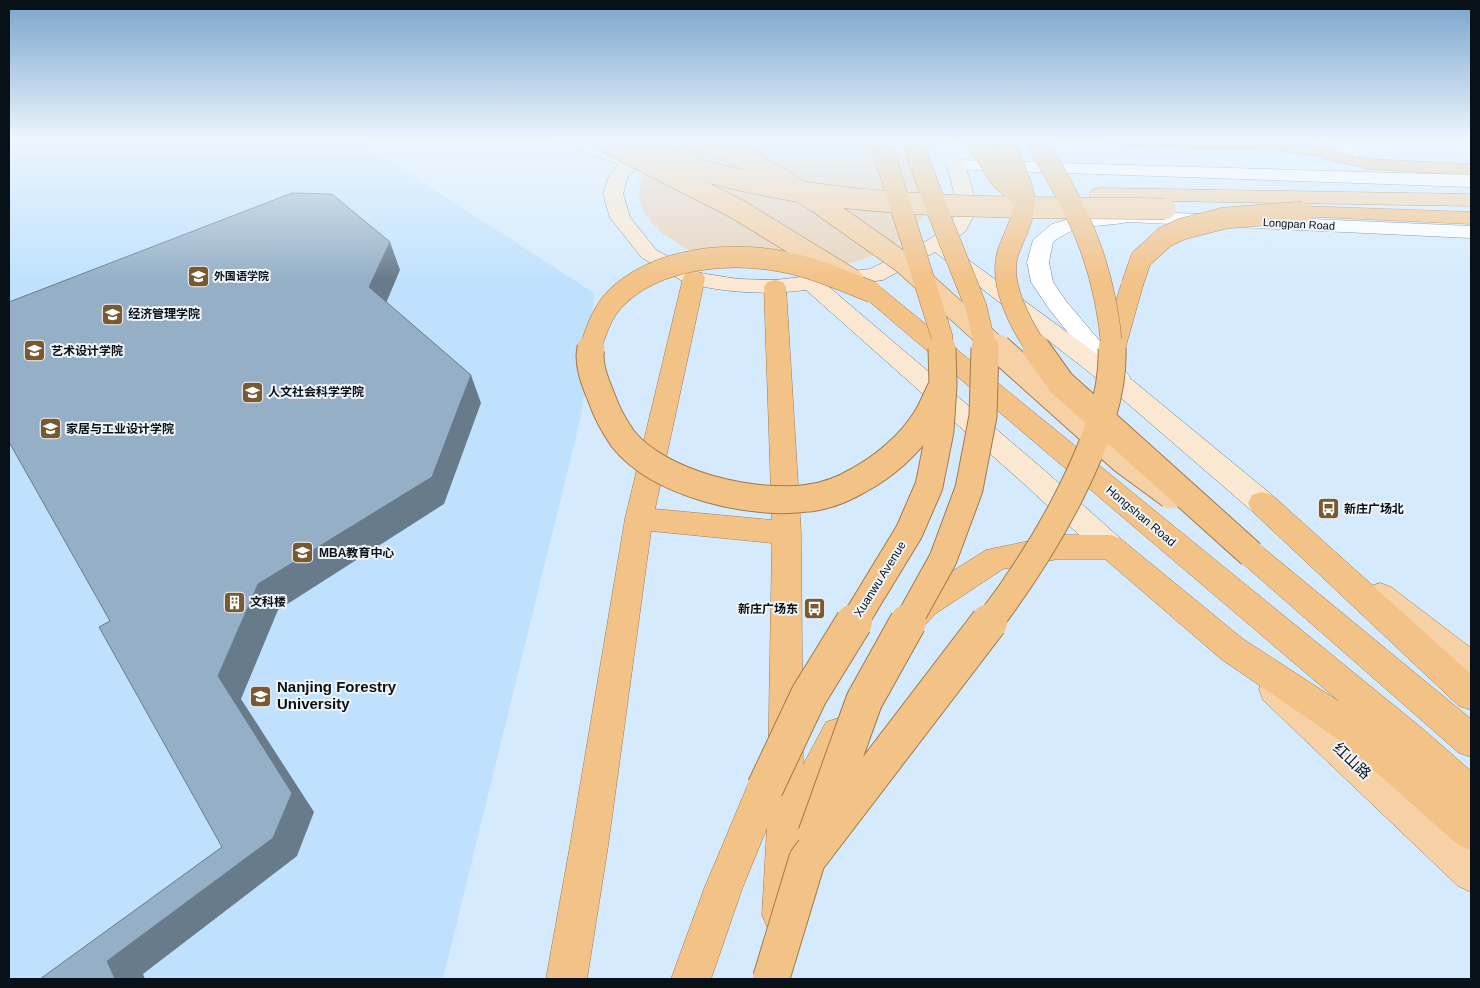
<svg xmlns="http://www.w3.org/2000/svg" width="1480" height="988" viewBox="0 0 1480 988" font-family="Helvetica,'Noto Sans SC',sans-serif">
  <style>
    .built { fill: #c0e1fd }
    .green { fill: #e9d4bc }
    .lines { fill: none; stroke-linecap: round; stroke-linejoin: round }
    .minor-casing { stroke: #657d91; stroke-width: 1 }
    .tertiary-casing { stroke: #657d91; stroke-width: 1 }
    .secondary-casing { stroke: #657d91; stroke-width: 1 }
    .primary-casing { stroke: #9f7a4d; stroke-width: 1 }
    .trunk-casing { stroke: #9f7a4d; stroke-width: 1 }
    .minor { fill: #fff; fill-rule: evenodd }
    .tertiary { fill: #fff; fill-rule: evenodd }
    .secondary { fill: #fae8d2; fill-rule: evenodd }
    .primary { fill: #f6d1a5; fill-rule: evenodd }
    .trunk { fill: #f3c287; fill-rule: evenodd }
    .primary-bridge-far1-casing { stroke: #9f7a4d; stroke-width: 22; stroke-linecap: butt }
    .primary-bridge-casing { stroke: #9f7a4d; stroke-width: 29; stroke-linecap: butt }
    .trunk-bridge-far2-casing { stroke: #9f7a4d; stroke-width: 22; stroke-linecap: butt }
    .trunk-bridge-far1-casing { stroke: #9f7a4d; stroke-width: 29; stroke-linecap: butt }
    .trunk-bridge-casing { stroke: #9f7a4d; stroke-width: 38; stroke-linecap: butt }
    .primary-bridge-far1 { stroke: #f6d1a5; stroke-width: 21 }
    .primary-bridge { stroke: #f6d1a5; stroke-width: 27 }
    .trunk-bridge-far2 { stroke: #f3c287; stroke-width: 21 }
    .trunk-bridge-far1 { stroke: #f3c287; stroke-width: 27 }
    .trunk-bridge { stroke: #f3c287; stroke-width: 36 }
    .shaded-wall { fill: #687b8b }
    .building { fill: #95b0c6; stroke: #687b8b }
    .labels { text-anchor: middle; stroke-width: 4; stroke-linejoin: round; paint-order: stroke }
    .far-street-label { font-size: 11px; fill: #081118; stroke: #f0f5fa }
    .far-poi-label { font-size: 11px; font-weight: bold; fill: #081118; stroke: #f0f5fa; text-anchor: start }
    .poi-label { font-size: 12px; font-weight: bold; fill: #081118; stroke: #f0f5fa; text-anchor: start }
    .street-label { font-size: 12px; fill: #081118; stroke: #f0f5fa }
    .near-poi-label { font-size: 15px; font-weight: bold; fill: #081118; stroke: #f0f5fa; text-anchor: start }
    .near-street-label { font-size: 15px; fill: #081118; stroke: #f0f5fa }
  </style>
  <rect width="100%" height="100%" fill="#d5ebfd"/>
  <path class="built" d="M9,141h350l235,152 -12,119 -139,567h-434z"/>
  <path class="green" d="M679,141h207l27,19 16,41 -6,16 -12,16 -20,14 -24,11 -24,7 -116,-2 -40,-14 -24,-15 -15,-15 -7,-14 -2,-9 3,-22 13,-18z"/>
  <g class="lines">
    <defs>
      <path id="minor" d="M1328,141h20l12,13 -3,4c-12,3 -21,-7 -29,-17z"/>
      <path id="tertiary" d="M956,160l515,15v12l-521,-18 -3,-4 3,-4z
        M1131,211l340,15v12l-343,-16c-30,6 -49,0 -75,20l-4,20 4,20 13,19 63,75 3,6 -3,6 -9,2 -9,-2 -64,-82 -16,-24 -4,-20 6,-22 19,-16 31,-9z"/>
      <path id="secondary" d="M559,141h27l43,14 14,-14h19l-35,37 -4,16 7,23 26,33 44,23 38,6 37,1 95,-11 58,-29 22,-15 8,-17 -11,-42 -21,-25h19l20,24 13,43 -13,24 -19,13 5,2 180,132 141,116 4,8 -4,8 -10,3 -10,-3 -139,-120 -178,-139 -52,28 -54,7 214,182 78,70 4,8 -4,8 -10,4 -10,-4 -78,-72 -217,-193c-41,5 -79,3 -120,-7l-44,-25 -32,-40 -7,-24 6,-18 10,-12 -57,-19z"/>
      <path id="primary" d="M650,141c13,0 32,-3 40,8l-3,4 -6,1 -28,-9z
        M1099,188l372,6v12l-372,-6 -7,-2 -3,-4 3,-4z
        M1380,583l11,4 80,61v33l-11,-4 -91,-72 -4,-9 4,-9z
        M1275,674l12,4 184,169v45l-13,-6 -195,-186 -4,-11 4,-11z"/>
      <path id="trunk" d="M873,141h18l3,16 -3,4 -6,1 -6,-1 -3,-4z
        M928,141h18c-5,7 -9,6 -16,5z
        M1111,141h176l28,5 54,13 102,5v11l-102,-6 -54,-13 -39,-6 -156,-4 -6,-1z
        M1303,206l168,6v12l-175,-8 -3,-4 3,-4z
        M694,272l8,1 3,5 -50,231 117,11 -8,-233 3,-5 8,-2 8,2 3,5 15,246 2,232 23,-43 12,-4 12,4 5,12 -52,104 -1,77 -6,14 -14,6 -14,-6 -6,-14 5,-87 -25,61 -31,90h-40l33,-90 48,-114 13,-5 3,1 4,-228 -121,-12 -43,315 -21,133h-41l24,-133 55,-327 58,-241 3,-5z
        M1132,278l8,2 3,5 -19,68 -4,5 -8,3 -8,-3 -4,-5 21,-68 3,-5z
        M872,285l8,2 543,442 48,42v79l-13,-5 -116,-103 -121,-83 -116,-100h-47l-55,10 -68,45 -13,14 -11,4 -11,-4 -4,-9 4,-9 13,-14 73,-46 72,-15h53l10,4 122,100 97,63 -476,-405 -3,-5 3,-5z
        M1262,492l10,3 199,179v36l-12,-4 -207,-195 -4,-8 4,-8z
        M1251,542l10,4 210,173v38l-12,-4 -218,-191 -5,-8 5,-8z"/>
    </defs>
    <use href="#minor" class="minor-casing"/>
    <use href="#tertiary" class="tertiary-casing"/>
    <use href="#secondary" class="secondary-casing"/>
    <use href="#primary" class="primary-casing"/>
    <use href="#trunk" class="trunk-casing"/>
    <use href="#minor" class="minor"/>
    <use href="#tertiary" class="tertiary"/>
    <use href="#secondary" class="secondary"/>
    <use href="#primary" class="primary"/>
    <use href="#trunk" class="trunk"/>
    <defs>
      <path id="primary-bridge-far1" d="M604,141l133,68 116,71
        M623,141c23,10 47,20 71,27 152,45 314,38 471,41
        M705,141l39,17 30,17 43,27 85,60 97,87"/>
      <path id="primary-bridge" d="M998,348l124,111 49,36"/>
      <path id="trunk-bridge-far2" d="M914,141l2,11 22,60 38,95 10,42
        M977,141l24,38 16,14
        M1003,141c5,13 20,45 21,57 2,19 -11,38 -16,55 -10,30 13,72 29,96
        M1036,141c43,71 69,123 76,208
        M885,157l57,180v12
        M1132,285l9,-26 24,-22 17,-8 43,-11 78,-6
        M590,349c6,-18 12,-37 26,-51 42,-41 114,-47 169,-36 30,6 59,19 87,30"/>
      <path id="trunk-bridge-far1" d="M591,348c-4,16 5,36 11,51 5,15 12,27 21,40 37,46 130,67 186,59 17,-2 35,-9 50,-18 26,-14 51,-36 67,-61 7,-11 11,-23 17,-34
        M1036,348l25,35 190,171
        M853,624l56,-92 20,-46 11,-55 3,-46 -1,-37
        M907,624l36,-65 26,-70 14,-73 2,-68
        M988,624c51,-67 128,-190 124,-276"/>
      <path id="trunk-bridge" d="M765,788l44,-93 45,-73
        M816,835l48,-134 44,-79
        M771,979l36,-119 182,-238"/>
    </defs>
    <use href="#primary-bridge-far1" class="primary-bridge-far1-casing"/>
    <use href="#primary-bridge" class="primary-bridge-casing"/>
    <use href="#trunk-bridge-far2" class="trunk-bridge-far2-casing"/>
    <use href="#trunk-bridge-far1" class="trunk-bridge-far1-casing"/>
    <use href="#trunk-bridge" class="trunk-bridge-casing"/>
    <use href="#primary-bridge-far1" class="primary-bridge-far1"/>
    <use href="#primary-bridge" class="primary-bridge"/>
    <use href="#trunk-bridge-far2" class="trunk-bridge-far2"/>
    <use href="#trunk-bridge-far1" class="trunk-bridge-far1"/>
    <use href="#trunk-bridge" class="trunk-bridge"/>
  </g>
  <path class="shaded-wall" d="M390,242l10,28 -19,45 -12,-28z
    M471,375l10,28 -37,101 -166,106 -37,89 73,113 -17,44 -154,118 2,5h-30l-8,-18 166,-123 -55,-162 40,-92z"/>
  <path class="building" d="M292,193l40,1 58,48 -21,45 102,88 -39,102 -174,107 -40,92 74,117 -19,45 -166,123 8,18h-75l182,-132 -123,-220 11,-6 -101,-179v-140z"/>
  <linearGradient id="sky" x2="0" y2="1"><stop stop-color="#79a4cc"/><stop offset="0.5" stop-color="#ecf6fe"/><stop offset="1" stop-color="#ecf6fe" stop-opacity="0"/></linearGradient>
  <rect width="1480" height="280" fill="url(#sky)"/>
  <defs>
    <symbol id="university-square" viewBox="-11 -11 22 22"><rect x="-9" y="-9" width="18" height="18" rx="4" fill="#7a5930" stroke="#f0f5fa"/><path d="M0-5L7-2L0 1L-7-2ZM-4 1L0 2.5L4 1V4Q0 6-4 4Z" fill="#fff"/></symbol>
    <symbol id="bus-square" viewBox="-11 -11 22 22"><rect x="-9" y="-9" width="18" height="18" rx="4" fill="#7a5930" stroke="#f0f5fa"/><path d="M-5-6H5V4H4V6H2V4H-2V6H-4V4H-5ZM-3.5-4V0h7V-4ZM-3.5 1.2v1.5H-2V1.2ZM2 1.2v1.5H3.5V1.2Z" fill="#fff"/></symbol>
    <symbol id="building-square" viewBox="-11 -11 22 22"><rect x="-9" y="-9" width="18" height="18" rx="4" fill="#7a5930" stroke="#f0f5fa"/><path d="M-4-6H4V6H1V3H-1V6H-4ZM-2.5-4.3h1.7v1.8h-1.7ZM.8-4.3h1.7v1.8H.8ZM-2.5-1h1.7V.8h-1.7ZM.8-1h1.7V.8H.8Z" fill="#fff"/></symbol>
  </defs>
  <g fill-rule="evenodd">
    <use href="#university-square" x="186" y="264" width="25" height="25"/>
    <use href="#university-square" x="100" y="302" width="25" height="25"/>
    <use href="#university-square" x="22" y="338" width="25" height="25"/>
    <use href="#university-square" x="240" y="380" width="25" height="25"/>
    <use href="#university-square" x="38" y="416" width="25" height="25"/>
    <use href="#bus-square" x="1316" y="496" width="25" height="25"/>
    <use href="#university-square" x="290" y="540" width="25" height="25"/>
    <use href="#building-square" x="222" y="590" width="25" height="25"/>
    <use href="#bus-square" x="802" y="596" width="25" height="25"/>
    <use href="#university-square" x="248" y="684" width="25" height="25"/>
  </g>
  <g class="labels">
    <g class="far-street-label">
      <text transform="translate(1299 224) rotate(3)" y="4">Longpan Road</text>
    </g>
    <g class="far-poi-label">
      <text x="214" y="280">外国语学院</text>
    </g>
    <g class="poi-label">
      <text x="128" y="318">经济管理学院</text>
      <text x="51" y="355">艺术设计学院</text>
      <text x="268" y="396">人文社会科学学院</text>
      <text x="66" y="433">家居与工业设计学院</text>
      <text x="1344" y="513">新庄广场北</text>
      <text x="319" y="557">MBA教育中心</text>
      <text x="250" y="606">文科楼</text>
      <text x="798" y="613" text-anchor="end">新庄广场东</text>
    </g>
    <g class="street-label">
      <text transform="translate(1141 516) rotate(40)" y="4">Hongshan Road</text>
      <text transform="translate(880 579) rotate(-58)" y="4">Xuanwu Avenue</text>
    </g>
    <g class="near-poi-label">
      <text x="277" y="692">Nanjing Forestry<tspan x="277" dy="17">University</tspan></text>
    </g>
    <g class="near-street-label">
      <text transform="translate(1352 761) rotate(43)" y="5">红山路</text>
    </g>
  </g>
  <rect width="1480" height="988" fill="none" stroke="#081118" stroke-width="20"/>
</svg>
